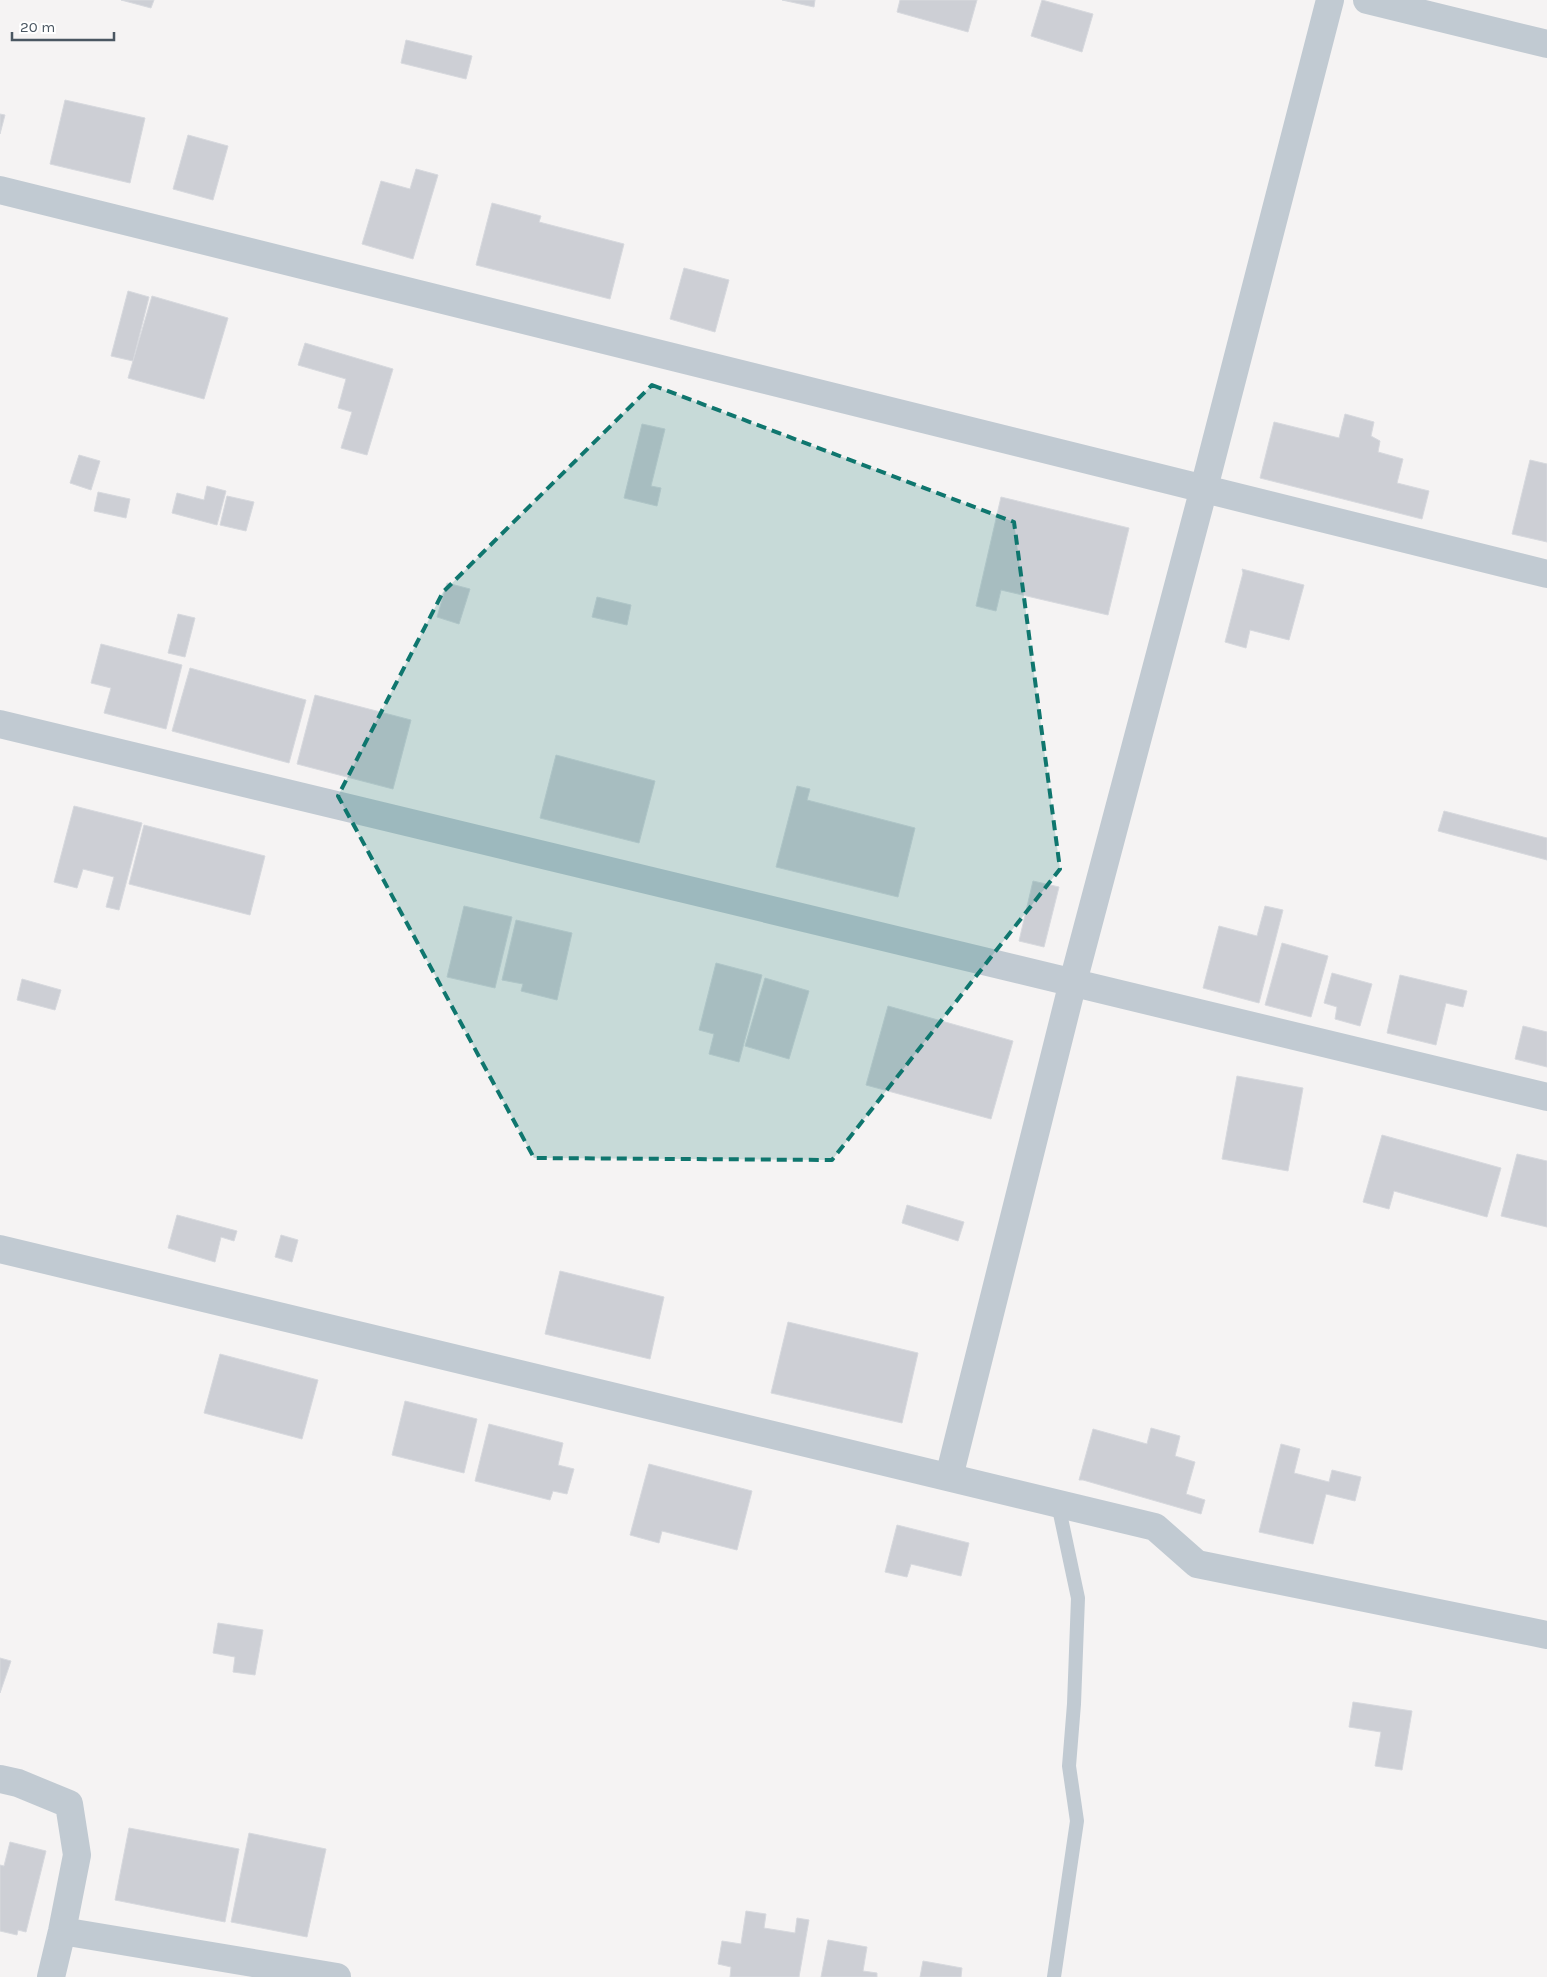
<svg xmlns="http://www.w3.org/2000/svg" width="1547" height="1977" viewBox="0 0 1547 1977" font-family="Karla,sans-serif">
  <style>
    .building { fill: #cdcfd5; stroke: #d7d9de }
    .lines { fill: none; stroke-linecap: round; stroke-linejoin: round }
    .lane { stroke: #c1cad2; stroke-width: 14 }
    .street { stroke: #c1cad2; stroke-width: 28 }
    .marked { fill: #0f766e; fill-opacity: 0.2; stroke: #0f766e; stroke-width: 4; stroke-dasharray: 10 6; stroke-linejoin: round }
  </style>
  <rect width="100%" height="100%" fill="#f5f3f3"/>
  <path class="building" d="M121,0h33l-3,8z
    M782,0h33l-1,7z
    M900,0h77l-9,32 -71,-20z
    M1042,0l51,14 -11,38 -51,-16z
    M406,40l66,16 -6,23 -65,-16z
    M65,100l80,18 -15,65 -80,-19z
    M0,114l5,1 -5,19z
    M188,135l40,11 -15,54 -40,-11z
    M416,169l22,6 -25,84 -51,-15 19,-63 29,8z
    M492,203l49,13 -2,6 85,22 -14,55 -134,-34z
    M684,268l45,12 -14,52 -45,-13z
    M128,291l21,6 -16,64 -22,-5z
    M152,296l76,22 -24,81 -76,-21z
    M305,343l88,26 -26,86 -26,-7 11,-36 -14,-4 8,-29 -48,-14z
    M1345,414l29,8 -3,14 9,5 -2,11 25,7 -6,24 32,8 -7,28 -162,-41 14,-56 65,16z
    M642,424l23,5 -14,57 10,2 -4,18 -33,-8z
    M79,455l21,6 -9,29 -21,-7z
    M1530,460l17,4v78l-35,-8z
    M207,486l19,5 -9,34 -45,-12 5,-20 27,7z
    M98,492l32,7 -4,19 -32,-7z
    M227,496l27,6 -8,29 -26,-6z
    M1001,497l128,31 -21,87 -107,-25 -5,21 -20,-5z
    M1242,569l62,16 -15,55 -39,-10 -4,18 -21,-6 18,-69z
    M447,583l23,6 -11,35 -22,-7z
    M597,597l34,8 -4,20 -35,-8z
    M178,614l17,4 -10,39 -17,-4z
    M101,644l81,21 -16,64 -62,-16 7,-25 -20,-5z
    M190,668l116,32 -17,63 -117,-32z
    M315,695l96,25 -18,69 -96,-25z
    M556,755l99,26 -16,62 -99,-25z
    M797,786l13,3 -3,11 108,28 -17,69 -122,-30z
    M74,806l68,17 -23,87 -13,-3 8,-30 -31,-8 -6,19 -23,-6z
    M1444,811l103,27v22l-109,-29z
    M144,825l121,31 -15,59 -121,-31z
    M1033,881l26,6 -15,60 -25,-6z
    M464,906l48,11 -17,71 -48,-11z
    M1265,906l18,4 -24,93 -56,-15 16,-62 38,10z
    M516,920l56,13 -15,67 -36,-9 2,-7 -21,-4z
    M1282,943l46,13 -17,61 -46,-12z
    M716,963l46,12 -23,87 -30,-8 5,-20 -15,-4z
    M1332,973l40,11 -12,42 -25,-7 2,-12 -13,-4z
    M1400,975l67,16 -4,16 -17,-4 -10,42 -49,-12z
    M765,978l44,13 -20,68 -44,-13z
    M22,979l39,11 -6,20 -38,-10z
    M888,1006l125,35 -22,78 -125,-34z
    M1523,1026l24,6v35l-32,-8z
    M1237,1076l66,12 -15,83 -66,-12z
    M1382,1135l119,33 -14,49 -93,-26 -5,18 -26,-7z
    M1517,1154l30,7v66l-46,-11z
    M907,1205l57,17 -6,19 -56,-18z
    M177,1215l60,16 -3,10 -13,-4 -6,25 -47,-14z
    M281,1235l17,5 -6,22 -17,-5z
    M560,1271l104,26 -14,62 -105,-25z
    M788,1322l130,31 -16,70 -131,-30z
    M220,1354l98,26 -16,59 -98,-26z
    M405,1401l72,18 -13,54 -72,-18z
    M489,1424l74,19 -5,22 16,4 -7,25 -14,-3 -3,9 -75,-19z
    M1151,1428l29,8 -5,20 20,6 -9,32 19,6 -4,14 -118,-34h-4l14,-51 54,15z
    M1281,1444l19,5 -6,24 35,9 3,-12 29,7 -6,24 -29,-7 -13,50 -54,-12z
    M649,1464l103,27 -15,59 -75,-19 -3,12 -29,-8z
    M897,1525l72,18 -8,33 -50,-12 -4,13 -22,-5z
    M218,1623l45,7 -8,45 -22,-3 2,-15 -22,-4z
    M0,1658l11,3 -11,32z
    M1353,1702l59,9 -10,59 -27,-4 6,-34 -32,-5z
    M129,1828l110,21 -14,73 -110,-22z
    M249,1833l77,16 -19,88 -76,-15z
    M10,1842l36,9 -20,81 -8,-2 -1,5 -17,-4v-66l4,1z
    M746,1911l20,3 -2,14 31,5 2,-15 12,2 -10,57h-69l1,-10 -13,-3 4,-23 19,3z
    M828,1940l39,7 -4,24 14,2v4h-56z
    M923,1961l39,7 -1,9h-41z"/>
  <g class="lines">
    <path class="lane" d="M1054,1977l23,-156 -8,-55 5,-62 4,-106 -20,-94"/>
    <path class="street" d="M1367,0l180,44
      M0,190l1547,384
      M0,724l1547,373
      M0,1249l1155,278 42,37 350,71
      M949,1477l124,-495 131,-494 126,-488
      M0,1779l18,4 51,21 8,51 -15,76 -11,46
      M62,1931l275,46"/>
  </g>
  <path class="marked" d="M652,385l362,137 46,347 -228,291 -298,-2 -196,-362 105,-204z"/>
  <path d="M12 32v8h102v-8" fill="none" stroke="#4a5661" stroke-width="2.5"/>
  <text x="20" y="32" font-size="15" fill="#4a5661" stroke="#ffffff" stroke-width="4" paint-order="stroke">20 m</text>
</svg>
